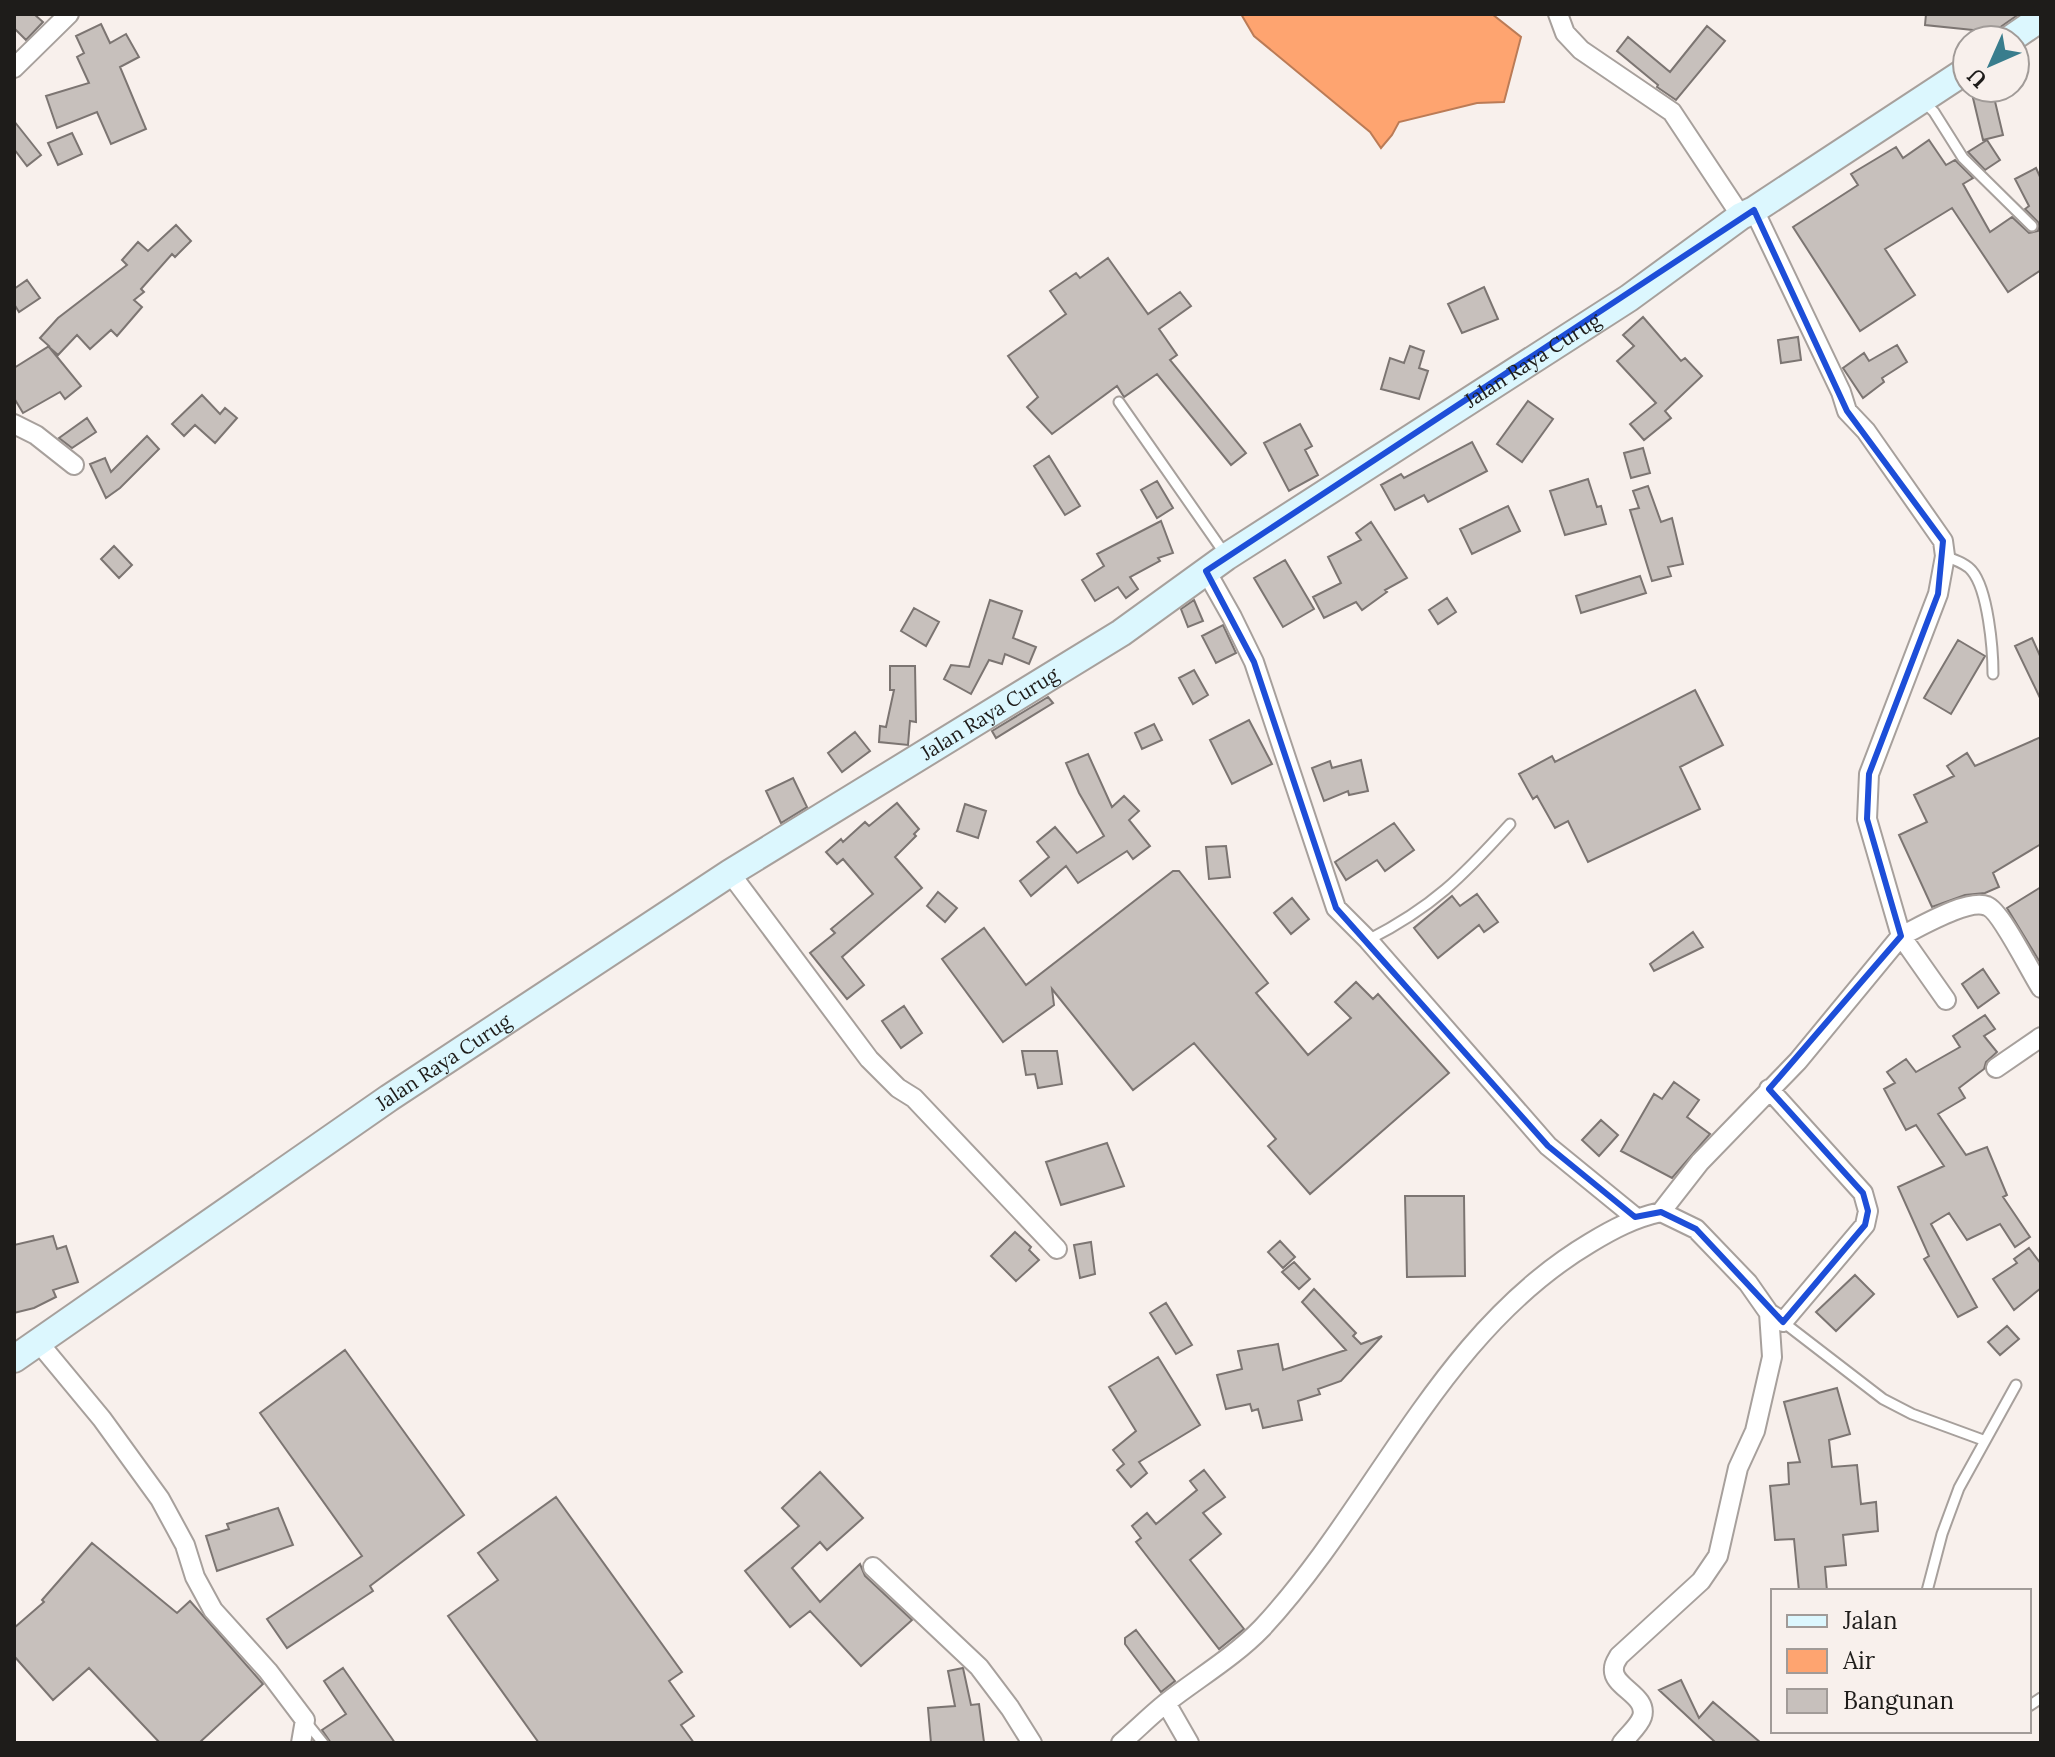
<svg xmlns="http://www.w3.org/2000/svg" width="2055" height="1757" viewBox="0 0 2055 1757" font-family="Lora,serif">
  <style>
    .water { fill: #fea470; stroke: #bb7b56; stroke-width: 2 }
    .building { fill: #c7c0bc; stroke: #7c7572; stroke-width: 2 }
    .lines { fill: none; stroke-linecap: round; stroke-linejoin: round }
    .lane-casing { stroke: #a7a09c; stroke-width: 13 }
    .street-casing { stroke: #a7a09c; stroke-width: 22 }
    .secondary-casing { stroke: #a7a09c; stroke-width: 30 }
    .lane { stroke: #fff; stroke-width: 9 }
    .street { stroke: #fff; stroke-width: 18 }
    .secondary { stroke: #dcf7fe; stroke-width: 26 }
    .marked { fill: none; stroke: #1d4ed8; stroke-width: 6; stroke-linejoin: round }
    .labels { text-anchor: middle; stroke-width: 6; stroke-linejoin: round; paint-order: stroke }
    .street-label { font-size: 20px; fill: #1e1c1a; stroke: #f8f0ec }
  </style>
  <rect width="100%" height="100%" fill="#f8f0ec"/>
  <path class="water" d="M1241,14h251l29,23 -17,65 -27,1 -78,19 -7,13 -11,13 -11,-16 -116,-96z"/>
  <path class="building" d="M14,14h20l9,8 -17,18 -12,-12z
    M1926,14h93l-20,14 -26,2 -48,-5z
    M101,24l9,19 16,-9 13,23 -19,10 26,62 -35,15 -14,-32 -40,16 -11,-32 43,-13 -12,-26 7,-4 -8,-17z
    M1707,26l18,15 -49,59 -19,-13 1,-2 -41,-34 11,-14 42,35z
    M1993,93l10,42 -20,5 -10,-42z
    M14,121l27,34 -14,11 -13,-17z
    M72,133l10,21 -24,11 -10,-22z
    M1929,140l17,25 9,-5 18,18 -10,6 27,48 22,-15 17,16 9,-2 1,-8 -14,-14 4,-3 -14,-27 21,-11 5,11v91l-33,22 -56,-84 -67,41 30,46 -55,36 -67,-104 65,-42 -7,-11 45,-27 7,11z
    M1987,140l13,20 -15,10 -17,-18z
    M176,225l15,16 -16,16 -3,-3 -31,35 3,3 -10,8 8,7 -25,29 -6,-6 -21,19 -13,-14 -19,20 -9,-8 32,39 -16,13 -5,-7 -37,21 -9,-15v-30l35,-22 -9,-8 18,-20 69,-53 -5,-5 16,-18 10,9z
    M1108,258l40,56 32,-22 11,14 -32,23 18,26 -7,5 76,93 -15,12 -74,-91 -33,23 -7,-11 -65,48 -25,-27 11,-10 -30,-41 58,-42 -16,-23 26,-18 4,5z
    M27,280l13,18 -21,14 -5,-8v-15z
    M1484,287l14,32 -36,14 -14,-29z
    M1643,317l38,44 4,-3 17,18 -37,35 6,7 -27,22 -14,-16 26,-21 -39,-42 17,-15 -11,-11z
    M1798,337l3,23 -20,3 -3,-23z
    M1897,345l10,17 -25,16 2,4 -21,16 -20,-30 21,-15 5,8z
    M1410,346l14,5 -5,17 9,3 -9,28 -38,-10 9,-31 14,5z
    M202,395l18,19 5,-6 12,10 -22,25 -20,-18 -11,11 -12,-12z
    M1528,401l25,18 -31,43 -25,-18z
    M87,418l9,14 -24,16 -13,-10z
    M1300,424l12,22 -7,4 13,25 -29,16 -25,-48z
    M147,436l12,13 -39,39 -14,10 -16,-34 15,-6 6,14z
    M1472,442l15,29 -59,31 -4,-7 -29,15 -14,-25 20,-11 3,4z
    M1643,448l7,25 -19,5 -7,-25z
    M1049,456l31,50 -15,9 -31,-49z
    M1588,479l9,28 4,-1 5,18 -41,11 -15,-44z
    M1157,481l16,27 -16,10 -16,-28z
    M1648,486l13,36 11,-4 11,46 -15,3 3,9 -19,5 -22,-71 9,-2 -6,-17z
    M1508,506l12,25 -48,23 -12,-25z
    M1161,521l12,32 -15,5 2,3 -30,16 8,12 -12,9 -8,-11 -23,14 -13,-21 22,-14 -7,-12z
    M1371,522l36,56 -22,12 2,2 -25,18 -6,-8 -32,16 -11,-21 28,-14 -13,-26 33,-17 -5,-7z
    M114,546l18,19 -13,13 -18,-19z
    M1285,560l29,49 -31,18 -29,-49z
    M1640,576l6,17 -65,20 -5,-17z
    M1447,598l9,14 -18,12 -9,-14z
    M990,600l32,11 -9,27 23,9 -7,17 -24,-10 -3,10 -13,-4 -18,34 -27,-15 7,-14 18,2z
    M1194,600l9,21 -15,6 -7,-18z
    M914,608l25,14 -13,24 -25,-15z
    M1223,625l13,28 -20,10 -14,-27z
    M2032,638l9,20v42l-26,-54z
    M1958,640l27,16 -34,58 -27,-16z
    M890,666h25l1,56 -6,-1 -2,24 -29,-3 1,-16 6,1 8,-37h-4z
    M1194,670l14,25 -15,9 -14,-26z
    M1695,690l28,55 -43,22 20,42 -112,53 -20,-41 -13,7 -18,-32 -4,3 -14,-25 33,-18 3,6z
    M1048,697l5,6 -57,35 -4,-7z
    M1249,720l23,44 -40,20 -22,-44z
    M1154,724l8,16 -20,9 -7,-16z
    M855,732l15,19 -28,21 -14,-19z
    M2041,737v107l-48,29 6,14 -14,6 -20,2 -33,12 -33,-72 28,-13 -13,-27 40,-19 -7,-10 20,-13 8,13z
    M1088,754l24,53 12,-11 15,15 -10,9 21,26 -17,13 -6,-8 -49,32 -12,-17 -35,30 -11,-15 29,-24 -12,-15 18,-15 22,26 27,-17 -25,-43 -13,-30z
    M1361,760l7,31 -19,4 -1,-4 -24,10 -12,-33 18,-7 2,7z
    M793,778l14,29 -26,16 -15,-32z
    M897,803l22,26 -5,5 2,2 -21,21 27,31 -80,69 22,28 -17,14 -37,-46 25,-20 -4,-4 42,-35 -30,-35 -6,5 -11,-12 15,-13 2,3 22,-20 4,4z
    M965,804l21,7 -8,27 -21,-7z
    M1394,823l20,27 -29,21 -8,-11 -31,20 -11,-18z
    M1226,846l4,31 -21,2 -3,-32z
    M1173,871h6l89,112 -12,10 52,62 43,-37 -16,-16 21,-20 17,17 5,-5 71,79 -139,121 -42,-48 8,-7 -82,-96 -61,47 -81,-101 2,16 -51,37 -61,-83 42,-31 42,57z
    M2041,887v77l-34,-56z
    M938,892l19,16 -12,14 -18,-16z
    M1477,894l21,28 -14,10 -5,-7 -41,33 -24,-30 38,-32 8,10z
    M1292,898l17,21 -18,15 -17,-21z
    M1693,932l10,15 -49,24 -4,-7z
    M1983,969l16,24 -21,15 -16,-24z
    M904,1006l18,27 -21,15 -19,-27z
    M1985,1015l10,14 -11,7 13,16 -11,10 -2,7 -25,19 6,10 -27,16 28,41 21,-8 20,48 -4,2 27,40 -15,10 -15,-23 -33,16 -18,-27 -18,11 46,83 -19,10 -34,-58 5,-3 -31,-69 46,-21 -28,-41 -10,5 -22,-41 11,-6 -8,-11 19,-13 10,13 44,-25 -7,-11z
    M1022,1051h35l5,33 -24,4 -3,-14 -9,1z
    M1674,1082l25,18 -12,17 23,17 -38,44 -51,-27 33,-57 8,5z
    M1601,1120l17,15 -19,21 -17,-16z
    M1107,1143l17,43 -63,19 -15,-43z
    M1405,1196h59l1,80 -58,1z
    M1015,1232l16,15 -2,3 10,10 -23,21 -25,-25z
    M53,1236l4,13 9,-3 12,36 -25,8 3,7 -22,11 -20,5v-68z
    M1280,1241l15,16 -12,11 -15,-16z
    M1091,1242l4,32 -15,4 -6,-33z
    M2029,1248l12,16v24l-27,22 -21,-31 24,-16 -3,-4z
    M1294,1262l16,17 -11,10 -17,-17z
    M1855,1275l19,19 -38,37 -20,-19z
    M1314,1289l42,44 -3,3 8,8 21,-8 -41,45 -23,8 2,5 -22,7 4,19 -39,8 -5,-19 -6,2 -2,-7 -24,5 -9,-34 25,-6 -4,-18 40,-7 5,26 63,-20 -44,-48z
    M1166,1303l26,42 -16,9 -26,-41z
    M2007,1326l12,13 -19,16 -12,-13z
    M345,1350l119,165 -94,71 3,5 -86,57 -20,-29 95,-63 -102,-143z
    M1158,1357l42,68 -61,37 8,11 -16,14 -14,-17 7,-6 -11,-14 23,-19 -27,-44z
    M1837,1388l13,46 -21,6 3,27 25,-2 4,39 15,-2 2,29 -35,4 3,30 -21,2 2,24h-28l-5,-52 -19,1 -5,-54 19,-2 -1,-21 12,-1 -16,-60z
    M1204,1470l21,27 -22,16 18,21 -31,26 54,69 -25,20 -83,-107 5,-4 -9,-12 15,-13 9,11 41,-34 -7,-9z
    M820,1472l43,46 -36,32 -7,-8 -28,26 28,34 40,-38 5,12 47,44 -51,46 -51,-55 -20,16 -45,-56 54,-45 -17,-18z
    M556,1497l126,175 -13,9 25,35 -13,9 13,18h-155l-91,-127 50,-36 -20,-27z
    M278,1508l15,37 -76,26 -11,-35 23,-7 -2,-5z
    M92,1543l85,70 13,-12 73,83 -64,59h-39l-71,-75 -36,32 -39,-44v-28l30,-26 -2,-2z
    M1136,1630l39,51 -14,11 -36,-48v-6z
    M343,1668l52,75h-64l-9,-13 24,-16 -22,-33z
    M963,1668l8,37 8,-1 5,38 -53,1 -3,-35 27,-2 -7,-35z
    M1681,1680l18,38 14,-16 48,41h-45l-57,-53z"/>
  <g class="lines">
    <defs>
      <path id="lane" d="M1925,103l9,9 29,46 69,68
        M1119,402l106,152
        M1945,556c9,4 21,7 27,15 16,19 21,78 21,103
        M1368,940c65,-33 94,-63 142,-116
        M1783,1322l100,77 29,15 71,26
        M1927,1591l15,-57 17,-46 57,-103
        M2029,1706l12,-8
        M307,1723l16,20"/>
      <path id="street" d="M1558,14l7,19 16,17 91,62 69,104
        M14,68l55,-54
        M14,424l22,11 38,30
        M1206,571l26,46 22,45 82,246 32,32 180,206 87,71
        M730,873l139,186 29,29 16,10 143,151
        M1946,1000l-45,-64c19,-9 67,-38 86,-30 14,5 44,67 54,82
        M1996,1068l45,-31
        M1769,1089l94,104 5,18 -3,14 -82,97 -14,-9
        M39,1343l63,76 58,80 25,46 10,32 18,33 55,61 37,49 -4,23
        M873,1567l106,100 31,41 22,35
        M1166,1703l23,40
        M1121,1743c15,-13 30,-28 45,-40 32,-25 68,-46 96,-75 115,-124 177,-295 328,-385 23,-14 44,-25 71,-31l39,-50 98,-101 103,-125 -34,-117 2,-45 69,-180 7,-38 -2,-15 -77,-110 -19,-20 -6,-19 -87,-182
        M1622,1743c6,-8 17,-17 20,-26 7,-22 -31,-30 -28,-49 0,-5 3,-8 5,-12l82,-75 17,-25 20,-88 17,-37 17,-74 -3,-44 -21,-30 -52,-54 -35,-17"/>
      <g id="secondary">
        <path d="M2009,40l32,-22"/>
        <path id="s1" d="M14,1359l375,-261 341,-225 391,-240 105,-76 403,-259 112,-82 13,-6 213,-140"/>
      </g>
    </defs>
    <use href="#lane" class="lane-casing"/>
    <use href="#street" class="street-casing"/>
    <use href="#secondary" class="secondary-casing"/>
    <use href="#lane" class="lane"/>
    <use href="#street" class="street"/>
    <use href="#secondary" class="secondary"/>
  </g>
  <path class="marked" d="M1754,210l93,201 96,130 -5,53 -69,180 -2,45 34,117 -132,153 94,104 5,18 -3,14 -82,97 -87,-93 -35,-17 -26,5 -87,-71 -212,-238 -82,-246 -48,-91z"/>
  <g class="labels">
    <g class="street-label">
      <text dy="7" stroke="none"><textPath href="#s1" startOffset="1818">Jalan Raya Curug</textPath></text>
      <text dy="7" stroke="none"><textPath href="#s1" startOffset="1170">Jalan Raya Curug</textPath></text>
      <text dy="7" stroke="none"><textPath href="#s1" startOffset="522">Jalan Raya Curug</textPath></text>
    </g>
  </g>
  <rect width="2055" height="1757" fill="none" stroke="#1e1c1a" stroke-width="32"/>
  <rect x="1771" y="1589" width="260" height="144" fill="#f8f0ec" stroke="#a19b98" stroke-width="2"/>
  <rect x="1787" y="1615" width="40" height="12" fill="#dcf7fe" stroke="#a19b98" stroke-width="2"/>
  <text x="1843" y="1629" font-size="24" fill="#1e1c1a">Jalan</text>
  <rect x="1787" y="1649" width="40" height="24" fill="#fea470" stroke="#a19b98" stroke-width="2"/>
  <text x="1843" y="1669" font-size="24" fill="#1e1c1a">Air</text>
  <rect x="1787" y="1689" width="40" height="24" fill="#c7c0bc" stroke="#a19b98" stroke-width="2"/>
  <text x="1843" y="1709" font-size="24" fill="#1e1c1a">Bangunan</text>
  <g transform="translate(1991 64) rotate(225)"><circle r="38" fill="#f8f0ec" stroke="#a19b98" stroke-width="2"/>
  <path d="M0-6L14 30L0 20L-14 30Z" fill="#397d8d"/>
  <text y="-12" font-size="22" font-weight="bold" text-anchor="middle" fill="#1e1c1a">U</text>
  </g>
</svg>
